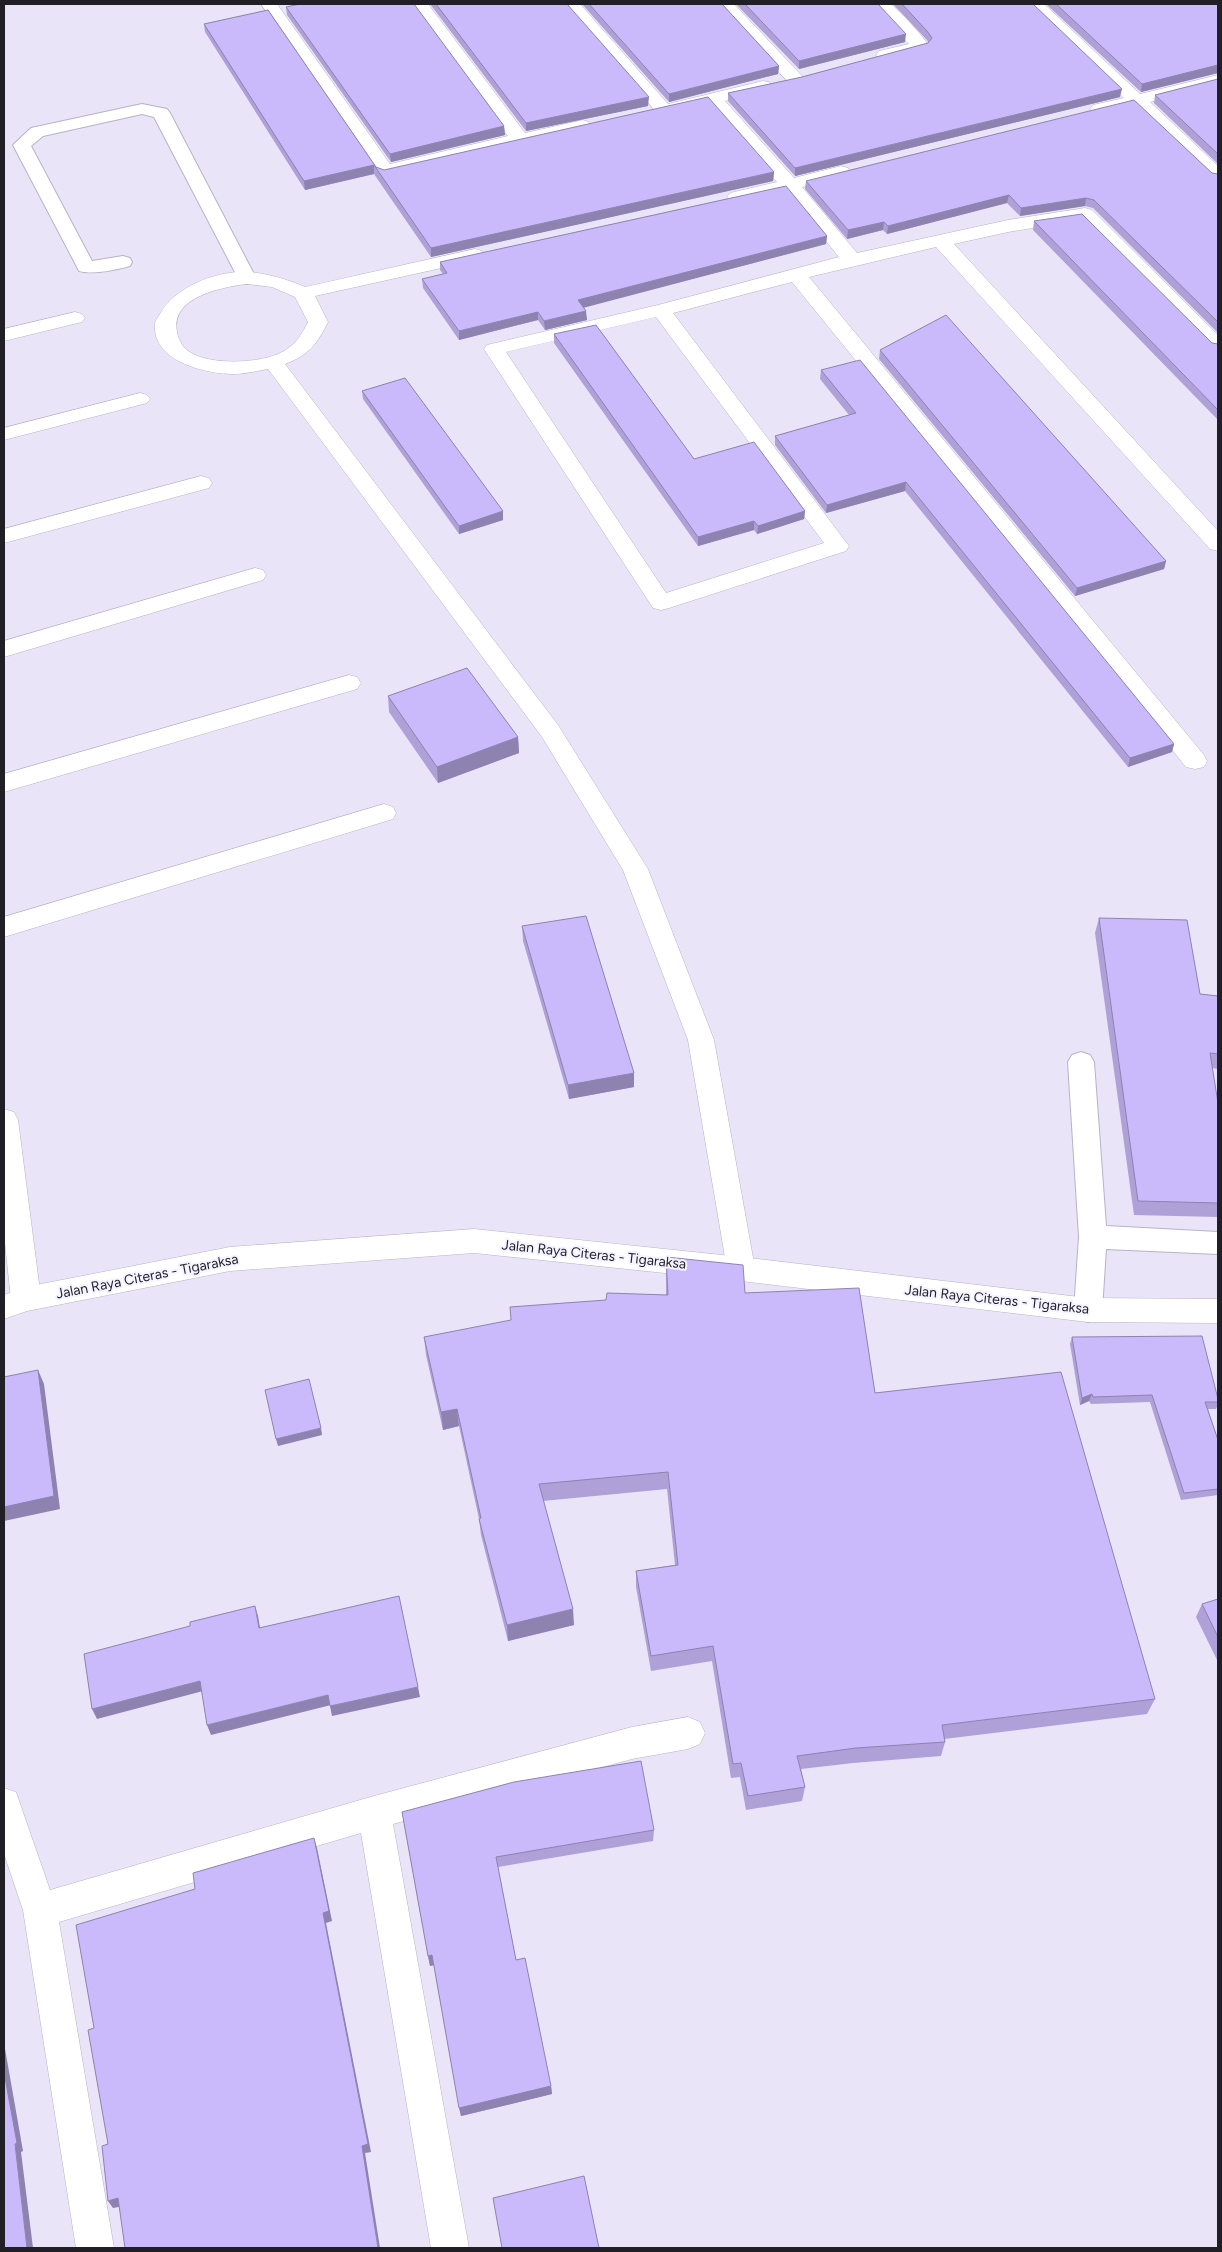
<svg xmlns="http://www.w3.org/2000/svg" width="1222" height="2252" viewBox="0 0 1222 2252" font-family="Figtree,sans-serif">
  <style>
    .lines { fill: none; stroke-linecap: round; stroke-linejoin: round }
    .lane-casing { stroke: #b7b3c6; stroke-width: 2 }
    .street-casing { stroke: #b7b3c6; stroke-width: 1 }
    .primary-casing { stroke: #b7b3c6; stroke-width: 1 }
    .lane { fill: #fff; fill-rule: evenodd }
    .street { fill: #fff; fill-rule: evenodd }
    .primary { fill: #fff; fill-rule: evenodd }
    .wall { fill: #afa0d8 }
    .shaded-wall { fill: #8e82b0 }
    .building { fill: #cbbafb; stroke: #8e82b0 }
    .labels { text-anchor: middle; stroke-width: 4; stroke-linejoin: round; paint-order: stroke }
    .street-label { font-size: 14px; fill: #211f26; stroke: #f5f3ff }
  </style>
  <rect width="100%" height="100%" fill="#e9e4f8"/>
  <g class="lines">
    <defs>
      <path id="lane" d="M142,104l25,5 3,4 86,165 -2,4 -7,2 -7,-2 -2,-4 -84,-161 -12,-3 -99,22 -12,10 61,115 31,-5 7,2 2,4 -2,4c-15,4 -36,9 -51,5l-2,-4 -64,-122 18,-17z
        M1081,1052l9,3 4,7 12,164 112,6v22l-112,-5 -4,61 -4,8 -10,4 -10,-4 -4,-8 5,-73 -11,-175 4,-7z"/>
      <path id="street" d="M261,4h16l113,160 118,-28 -97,-132h17l97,129 58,-13 6,2 3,4 -3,4 -6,2 -198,45 -7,-2z
        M563,4h17l88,100 95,-23 6,1 3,4 -3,4 -44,11 69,77 47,-12 7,2 2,4 -2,4 -46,11 55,66 151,-33 77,-12 7,2 126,125v17l-7,-2 -130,-130 -73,12 -54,12 264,287v20l-8,-2 -274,-302 -127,30 395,478 3,6 -3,6 -9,2 -9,-2 -394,-485 -119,31 176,233 -3,5 -177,57 -8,2 -8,-2 -169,-259 3,-4 171,-40 181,-48 -54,-66 -48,12 -7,-2 -3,-4 3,-4 47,-11 -69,-77 -44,10 -6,-1zM656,317l168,226 -158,50 -160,-241z
        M717,4h17l67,71 3,4 -3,4h-12z
        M873,4h18c14,13 27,26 38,42l-3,4 -41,10 -6,-1 -3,-4 3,-4 30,-7z
        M1026,4h18l96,90 78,-19v10l-68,17 68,64v16l-7,-2 -78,-74 -34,8 -6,-1 -3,-4 3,-4 31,-7z
        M475,249l7,2 3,4 -3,4 -167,37 13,26c-11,22 -19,33 -43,42l273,361 90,144 66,171 41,229 -4,9 -10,3 -10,-3 -4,-9 -39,-229 -65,-170 -81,-133 -274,-368c-11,2 -23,5 -34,5 -29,0 -82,-13 -79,-50 0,-3 3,-7 5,-10 15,-28 59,-44 89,-42 20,2 37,7 56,15zM247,284l25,3 23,10 13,25c-6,12 -12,22 -24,29 -22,13 -75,15 -96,0 -6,-5 -10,-12 -11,-19 -7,-35 45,-45 70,-48z
        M75,312l7,2 3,4 -3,4 -78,19v-12z
        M140,393l7,2 3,4 -3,4 -143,37v-12z
        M201,476l8,2 3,5 -3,5 -205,55v-14z
        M255,568l8,2 3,5 -3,5 -259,77v-16z
        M349,675l8,2 4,6 -4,6 -353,103v-18z
        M384,804l9,3 3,6 -3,6 -389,118v-20z
        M4,1109l10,3 4,8 23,179 -5,9 -10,3 -10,-3 -5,-9 -7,-65z
        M688,1717l12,5 5,11 -5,11 -12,5 -56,10 -239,65 76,424h-38l-70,-415 -302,89 55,326h-38l-53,-338 -19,-56v-66l12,4 34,98 324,-94 258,-69z"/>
      <path id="primary" d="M474,1229l267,28 347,41 130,1v24l-130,-1 -347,-41 -267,-28 -244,18 -203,40 -23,8v-24l22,-8 204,-40z"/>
    </defs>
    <use href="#lane" class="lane-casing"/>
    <use href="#street" class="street-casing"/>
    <use href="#primary" class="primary-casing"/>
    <use href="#lane" class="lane"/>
    <use href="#street" class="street"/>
    <use href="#primary" class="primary"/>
  </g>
  <path class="wall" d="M430,4h137l81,102 -122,25z
    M582,4h140l57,62 -1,8 -109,28z
    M736,4h142l27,38 -106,27z
    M893,4h140l87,93 -325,79 -67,-75v-8l74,-16 127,-34 -3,-4z
    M1046,4h172v70v-1l-77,19z
    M286,7l218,119 1,9 -114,27 -104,-147z
    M268,10l108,157 8,3 390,2 -1,9 -342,76 -57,-83 -69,16 -100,-158 -1,-8z
    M1218,79v85l-64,-61 1,-8z
    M1212,173l6,1v159l-125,-125 -8,-2 -65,10 -13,-13 -120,31 -4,-4 -36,9 -42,-50 1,-8z
    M1034,221l178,122 6,1v76l-185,-190z
    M827,236l-1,8 -242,63 3,13 -42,10 -7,-10 -79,20 -36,-52 -1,-9 21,-5 -3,-4v-8z
    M554,334l140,125 111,52 -1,8 -47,15 -3,-4 -56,16 -144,-203z
    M880,350l286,211 -2,8 -89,27 -196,-237z
    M821,370l353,374 -2,8 -44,15 -223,-276 -79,22 -51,-68v-9l74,-21 -29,-36z
    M362,391l141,129 -44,14 -96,-135z
    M388,696l130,41 1,16 -81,30 -49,-71z
    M1099,918l101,76 18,2v73l-6,-1 6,35v114l-84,-2 -39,-282z
    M522,926l112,161 -65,12 -46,-158z
    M666,1257l79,36 130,100 280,306 -8,15 -203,25 1,3 -4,14 -88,7 -52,6 4,18 -3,14 -56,9 -6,-33 -9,1 -19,-117 -61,10 -15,-84v-16l39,-6 -8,-76 -124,12 31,124 -66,16 -27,-106 -2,-16 -20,-93 -16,4 -17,-75 -2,-18 242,-42z
    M1072,1337l146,62v5l-2,5h-8l10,31v55l-37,5 -31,-98 -59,2 -2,-3 -9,4 -10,-61z
    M1218,1599v63l-22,-45 6,-13z
    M402,1812l252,18 -1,11 -155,26 18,93 35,126 1,8 -91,22 -27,-151 -4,1 -2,-10z"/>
  <path class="shaded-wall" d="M906,34l-1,8 -106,27v-8z
    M1218,65v8l-77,19 1,-8z
    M779,66l-1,8 -109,28v-8z
    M1122,89l-2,8 -325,79v-8z
    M649,97l-1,9 -122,25v-8z
    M504,126l1,9 -114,27 -1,-8z
    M374,165v9l-69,16 -1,-9z
    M774,172l-1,9 -342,76v-9z
    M1009,195l-2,8 -120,31 1,-8z
    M1086,198l-1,8 -65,10 1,-8z
    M884,222l-1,8 -36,9 1,-9z
    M827,236l-1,8 -247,65 -1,-9z
    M586,311l1,9 -42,10 -1,-9z
    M538,312v8l-79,20v-9z
    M906,482l-1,9 -79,22 1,-8z
    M503,511v9l-44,14v-8z
    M805,511l-1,8 -47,15 1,-8z
    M754,521v9l-56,16v-9z
    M1166,561l-2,8 -89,27 2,-8z
    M518,737l1,16 -81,30 -1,-16z
    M1174,744l-2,8 -44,15 2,-9z
    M634,1073v14l-65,12 -1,-14z
    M38,1370l6,14 16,125 -56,12v-14z
    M1092,1394l-3,7 -9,4 2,-7z
    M457,1409l2,17 -16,4 -2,-18z
    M321,1428l1,7 -44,11 -2,-7z
    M255,1606l3,10 4,23 -3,-11z
    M573,1609l1,16 -66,16 -1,-16z
    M200,1681l3,10 -106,28 -5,-10z
    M418,1687l2,10 -88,19 -2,-10z
    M328,1695l3,10 -120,30 -4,-10z
    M314,1838l3,10 15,73 -6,2 45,229 -6,1 15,95h-2l-55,-335z
    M432,1955l2,10 -4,1 -2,-10z
    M4,2043l19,108 -2,1 12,96h-6l-12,-104 -11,-72z
    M551,2086l1,8 -91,22 -2,-8z
    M118,2198l6,8 -11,2 -5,-7z"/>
  <path class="building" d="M300,4h114l90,122 -114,28 -104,-147z
    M436,4h131l82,93 -123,26z
    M589,4h133l57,62 -110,28z
    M745,4h133l28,30 -107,27z
    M902,4h131l89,85 -327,79 -67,-75 74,-16 126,-34 4,-5 -5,-7z
    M1056,4h162v61l-76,19z
    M268,10l108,157 8,3 324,-73 66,75 -343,76 -57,-83 -70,16 -100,-157z
    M1218,79v75l-63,-59z
    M1134,100l78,73 6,1v148l-124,-122 -8,-2 -65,10 -12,-13 -121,31 -4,-4 -36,8 -42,-49z
    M786,186l41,50 -249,64 8,11 -42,10 -6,-9 -79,19 -37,-52 25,-6 -7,-11z
    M1082,214l130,129 6,1v66l-184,-189z
    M946,315l220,246 -89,27 -197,-238z
    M596,325l98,134 60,-17 51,69 -47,15 -4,-5 -56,16 -144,-203z
    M860,360l314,384 -44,14 -224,-276 -79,23 -52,-69 81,-23 -35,-43z
    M405,378l98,133 -44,15 -97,-135z
    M467,668l51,69 -81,30 -49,-71z
    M586,916l48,157 -66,12 -46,-159z
    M1099,918l88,2 13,74 18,2v58l-8,-1 8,50v100l-80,-2z
    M666,1257l77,8 2,28 114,-5 16,105 186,-21 94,327 -213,26 3,17 -89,6 -59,8 8,31 -57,9 -7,-33 -8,1 -20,-118 -62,10 -15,-85 42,-6 -10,-93 -129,12 34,125 -66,16 -28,-106 2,-1 -24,-109 -16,3 -17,-75 87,-17 -1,-13 96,-7 1,-7 61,2z
    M1202,1336l16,63v3h-13l13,38v49l-34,4 -32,-98 -59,2 -1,-3 -10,4 -10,-61z
    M38,1370l16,126 -50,11v-130z
    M309,1379l12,49 -45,11 -11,-49z
    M399,1596l19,91 -88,19 -2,-11 -121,30 -7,-44 -108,28 -8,-55 106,-28v-4l65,-16 4,22z
    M1218,1599v38l-16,-33z
    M641,1761l13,69 -158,27 20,103 9,-2 26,128 -92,22 -27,-153 -4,1 -26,-144 112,-30z
    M314,1838l15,73 -6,2 45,231 -6,2 16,102h-253l-7,-50 -10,3 -6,-55 6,-2 -20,-114 6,-2 -18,-103 119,-36 -2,-16z
    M4,2072l13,71 -2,1 12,104h-23z
    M584,2176l15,72h-97l-9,-50z"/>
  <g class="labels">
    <g class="street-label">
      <text transform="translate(594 1254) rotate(6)" y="5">Jalan Raya Citeras - Tigaraksa</text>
      <text transform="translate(147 1276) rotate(-11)" y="5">Jalan Raya Citeras - Tigaraksa</text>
      <text transform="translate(997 1299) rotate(6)" y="5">Jalan Raya Citeras - Tigaraksa</text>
    </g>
  </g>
  <rect width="1222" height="2252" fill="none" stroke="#211f26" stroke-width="10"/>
</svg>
